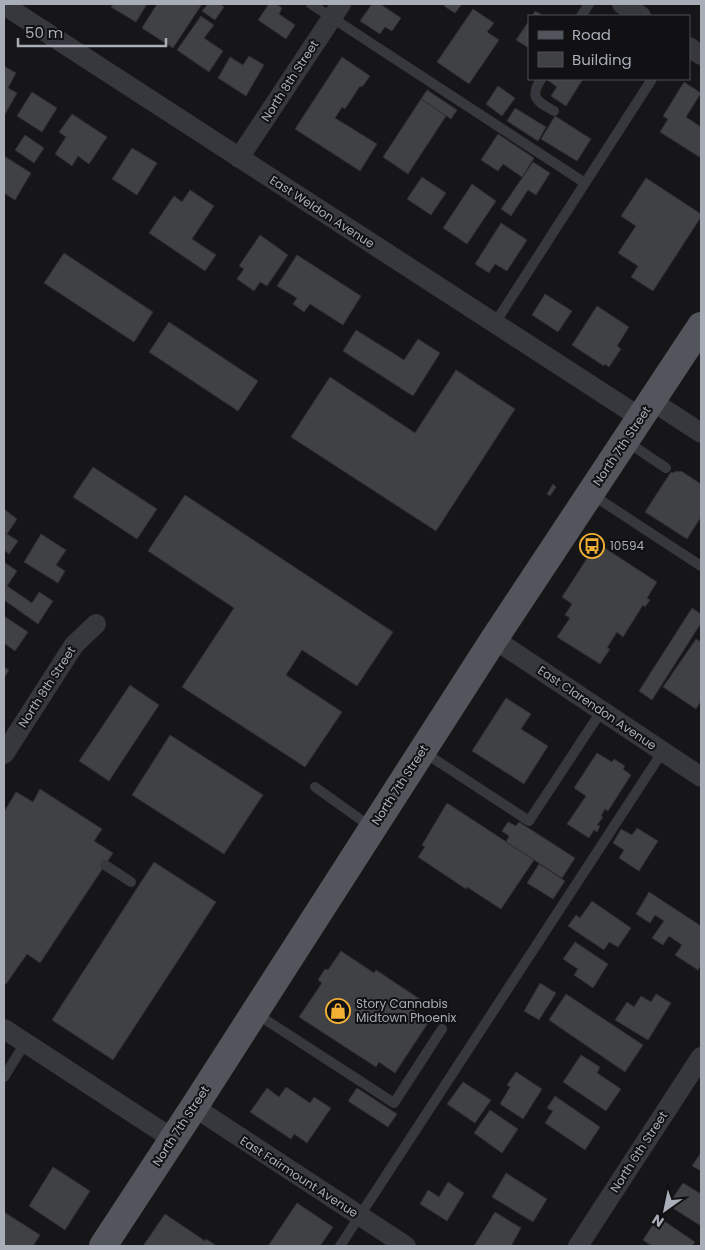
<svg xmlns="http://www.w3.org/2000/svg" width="705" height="1250" viewBox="0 0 705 1250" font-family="Poppins,sans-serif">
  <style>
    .building { fill: #404145; stroke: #303034 }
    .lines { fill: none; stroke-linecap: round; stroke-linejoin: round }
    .service { stroke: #37383d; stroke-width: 10 }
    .minor { stroke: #37383d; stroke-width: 20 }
    .primary { stroke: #53555c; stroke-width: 28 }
    .labels { text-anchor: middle; stroke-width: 4; stroke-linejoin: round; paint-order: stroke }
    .street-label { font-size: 12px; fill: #a8adb8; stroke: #111113 }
    .poi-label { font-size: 12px; fill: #a8adb8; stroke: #111113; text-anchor: start }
  </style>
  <rect width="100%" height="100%" fill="#161618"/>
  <path class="building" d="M113,4h34l-11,18 -25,-15z
    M157,4h45l-29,44 -31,-20z
    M208,4h12l4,3 -9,13 -13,-9z
    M269,4h7l6,4 -3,6 16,11 -9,14 -28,-19z
    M372,4h8l21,14 -9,13 -7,-4 -5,7 -20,-13z
    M446,4h16l-7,9 -11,-7z
    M473,9l21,14 -7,9 12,8 -30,44 -32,-22z
    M535,11l9,5h-12z
    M201,16l13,9 -10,13 19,13 -14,21 -32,-22z
    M529,21v27l-13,-8z
    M249,56l15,9 -18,31 -28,-18 12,-21 13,8z
    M342,57l28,19 -8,11 -2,-1 -15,23 -3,-2 -7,11 42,26 -17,27 -65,-42z
    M4,66l12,7 -8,15 9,5 -13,23z
    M546,79h37l-17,27 -15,-10 6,-9z
    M684,82l17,11 -15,24 15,10v31l-41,-26 8,-13 -5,-3z
    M498,86l17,12 -13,18 -16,-12z
    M427,90l30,20 -6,9 -30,-20z
    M32,92l25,16 -15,24 -25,-16z
    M421,99l25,17 -38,58 -25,-17z
    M515,108l31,19 -8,14 -31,-20z
    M72,114l35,23 -18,27 -11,-8 -6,10 -17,-12 11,-17 -7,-5z
    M555,116l36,23 -14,22 -36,-22z
    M498,134l36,24 -12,19 -19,-13 -5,7 -17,-11z
    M25,135l19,13 -10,15 -19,-13z
    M132,148l25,15 -20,32 -25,-16z
    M4,156l27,17 -16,27 -11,-7z
    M533,162l17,11 -14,22 -8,-5 -17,26 -10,-7z
    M422,177l24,16 -15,22 -24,-16z
    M646,178l55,36v3l-48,74 -22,-14 7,-11 -20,-13 18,-27 -15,-10z
    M472,184l24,17 -29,43 -24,-16z
    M190,190l24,16 -22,33 24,16 -11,16 -56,-38 25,-37 8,6z
    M501,223l26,17 -20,31 -12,-7 -6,9 -14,-9z
    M260,235l28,20 -21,31 -7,-4 -6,9 -17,-12 7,-10 -5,-3z
    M64,253l89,59 -19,30 -90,-59z
    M297,255l64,41 -18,29 -33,-21 -6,8 -11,-8 4,-6 -20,-12z
    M545,294l27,17 -14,21 -26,-17z
    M597,306l32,21 -12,19 4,3 -12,18 -4,-3 -1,2 -32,-21z
    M169,322l89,59 -20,30 -89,-59z
    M356,330l48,30 14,-21 22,14 -27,43 -70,-45z
    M456,370l59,39 -79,122 -145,-94 39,-60 85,56z
    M93,467l64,42 -20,30 -64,-42z
    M677,471l3,1 1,-1 20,13v33l-14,22 -42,-27 26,-40 2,1z
    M553,484l3,3 -6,9 -3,-2z
    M185,495l208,137 -36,54 -55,-36 -16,25 56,37 -37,55 -123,-80 52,-79 -86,-57z
    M4,509l13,10 -10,15 11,7 -9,13 -5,-4z
    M41,534l25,16 -10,15 9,6 -7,12 -34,-21z
    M597,543l60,39 -10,16 3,2 -5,7 -2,-2 -20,32 -6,-5 -10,16 3,1 -10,15 -43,-27 13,-19 -5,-3 7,-11 -10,-7z
    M4,562l13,9 -10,15 25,17 7,-11 14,9 -15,23 -34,-24z
    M692,608l9,6v9l-49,77 -13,-9z
    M4,616l24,16 -13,19 -11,-8z
    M696,639l5,3v59l-5,8 -33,-22z
    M4,667l5,3 -5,8z
    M130,685l29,20 -50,76 -30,-20z
    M506,698l25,16 -10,15 27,17 -24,38 -52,-33z
    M170,735l93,60 -39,59 -92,-59z
    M597,753l15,9 2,-3 11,7 -2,3 8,6 -23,36 -3,-2 -4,7 2,1 -6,8 3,1 -3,6 -3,-2 -5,8 -22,-14 19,-28 -12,-8z
    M40,789l62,40 -8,12 19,12 -73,110 -13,-9 -21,30 -2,-2v-170l12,-20 17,10z
    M447,803l87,57 -33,49 -34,-22 -1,2 -48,-32 7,-10 -3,-2z
    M508,822l8,4 3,-4 56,36 -13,20 -56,-36 3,-6 -7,-5z
    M637,828l21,13 -19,30 -20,-13 5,-8 -11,-7 8,-14 11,6z
    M154,862l62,40 -103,158 -61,-40z
    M539,864l26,17 -12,18 -26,-16z
    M649,892l52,34v39l-3,5 -23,-15 7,-10 -13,-9 -6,9 -11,-7 12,-17 -9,-6 -5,8 -14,-9z
    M592,901l39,27 -13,19 -9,-5 -5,8 -36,-24 8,-11 4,3z
    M575,942l33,22 -15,24 -19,-13 4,-6 -15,-10z
    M341,951l33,22 2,-3 45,30 -8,13 15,10 -33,50 -16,-11 -3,5 -77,-50 23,-34 -4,-3 7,-11 3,1z
    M540,983l16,10 -17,27 -15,-9z
    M566,994l77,51 -18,27 -76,-52z
    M656,994l15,9 -23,37 -33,-20 12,-18 7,5 7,-11 10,6z
    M581,1055l19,12 -3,6 24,16 -15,22 -43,-29z
    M516,1072l26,17 -19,30 -23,-15 10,-17 -3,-2z
    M463,1082l28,18 -16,23 -28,-19z
    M286,1087l24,16 4,-6 17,11 -24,35 -13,-9 -3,5 -41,-27 17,-24 12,9z
    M357,1088l40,26 -9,13 -40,-26z
    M555,1096l45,31 -15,23 -40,-27 8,-12 -6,-3z
    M490,1110l28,19 -16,24 -28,-20z
    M700,1154l1,1v16l-9,-5z
    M53,1167l37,24 -25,39 -36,-24z
    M506,1173l41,26 -14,23 -41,-25z
    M448,1182l16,11 -17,28 -27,-17 8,-14 11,7z
    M683,1183l18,11v32l-33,-21z
    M297,1203l36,24 -13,19h-52z
    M4,1212l36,23 -7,11h-29z
    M495,1212l26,16 -10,18h-37z
    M165,1214l40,27 1,-2 11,7h-74z
    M658,1217l37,25 -3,4h-40l-9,-6z"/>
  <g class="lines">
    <path class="service" d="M311,4l274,179
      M581,16l8,-12
      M541,79c-12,19 -4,22 13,32
      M495,323l157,-244
      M626,441l40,27
      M591,494l110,72v-1
      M422,751l107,70 73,-111
      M315,787l56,40
      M105,865l26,17
      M255,1013l139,90 48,-74
      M4,1077l21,-34
      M340,1246l323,-495"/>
    <path class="minor" d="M622,4l19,12
      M4,5l637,413
      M689,47l12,8
      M239,158l102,-154
      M652,401l49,32
      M494,639l207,138
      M4,754l70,-109 22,-21
      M4,1029l169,110
      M194,1107l212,139
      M578,1246l123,-189"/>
    <path class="primary" d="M103,1246l91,-139 300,-468 207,-313"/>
  </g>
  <defs>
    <symbol id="bus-ring" viewBox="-11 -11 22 22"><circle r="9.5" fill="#111113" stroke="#f2b134" stroke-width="1.5"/><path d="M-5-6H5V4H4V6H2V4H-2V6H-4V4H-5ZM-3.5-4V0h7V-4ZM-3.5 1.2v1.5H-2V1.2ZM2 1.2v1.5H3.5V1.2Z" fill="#f2b134"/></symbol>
    <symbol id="shop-ring" viewBox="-11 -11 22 22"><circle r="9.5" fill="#111113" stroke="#f2b134" stroke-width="1.5"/><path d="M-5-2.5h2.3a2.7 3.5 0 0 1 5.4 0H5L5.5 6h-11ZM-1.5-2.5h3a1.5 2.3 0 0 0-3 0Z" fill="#f2b134"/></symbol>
  </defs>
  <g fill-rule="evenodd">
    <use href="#bus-ring" x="578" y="532" width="28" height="28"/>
    <use href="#shop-ring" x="324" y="997" width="28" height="28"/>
  </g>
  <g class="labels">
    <g class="street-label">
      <text transform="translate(290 81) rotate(-57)" y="4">North 8th Street</text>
      <text transform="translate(322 212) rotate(33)" y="4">East Weldon Avenue</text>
      <text transform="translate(622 446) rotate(-56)" y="4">North 7th Street</text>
      <text transform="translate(47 687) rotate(-57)" y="4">North 8th Street</text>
      <text transform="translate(597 708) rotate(34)" y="4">East Clarendon Avenue</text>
      <text transform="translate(400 785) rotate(-57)" y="4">North 7th Street</text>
      <text transform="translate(181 1126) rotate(-57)" y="4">North 7th Street</text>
      <text transform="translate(639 1152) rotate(-57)" y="4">North 6th Street</text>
      <text transform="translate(299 1177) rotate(33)" y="4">East Fairmount Avenue</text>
    </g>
    <g class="poi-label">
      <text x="610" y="550">10594</text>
      <text x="356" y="1008">Story Cannabis<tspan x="356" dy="14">Midtown Phoenix</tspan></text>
    </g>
  </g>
  <rect width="705" height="1250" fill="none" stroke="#a8adb8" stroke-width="10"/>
  <rect x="528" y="15" width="162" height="65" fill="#111113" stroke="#4d4f55"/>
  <rect x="538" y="31" width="25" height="8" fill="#53555c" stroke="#4d4f55"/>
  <text x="572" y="40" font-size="15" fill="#a8adb8">Road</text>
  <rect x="538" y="52" width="25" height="15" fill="#404145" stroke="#4d4f55"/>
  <text x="572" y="65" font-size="15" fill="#a8adb8">Building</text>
  <g transform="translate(665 1210) rotate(213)" stroke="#111113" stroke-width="4" paint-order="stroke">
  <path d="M0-4L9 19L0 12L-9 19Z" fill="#a8adb8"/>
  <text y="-8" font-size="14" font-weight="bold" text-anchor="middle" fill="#a8adb8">N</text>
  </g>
  <path d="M18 38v8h148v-8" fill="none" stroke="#a8adb8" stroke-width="2.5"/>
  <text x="25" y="38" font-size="15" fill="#a8adb8" stroke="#111113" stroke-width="4" paint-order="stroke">50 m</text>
</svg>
